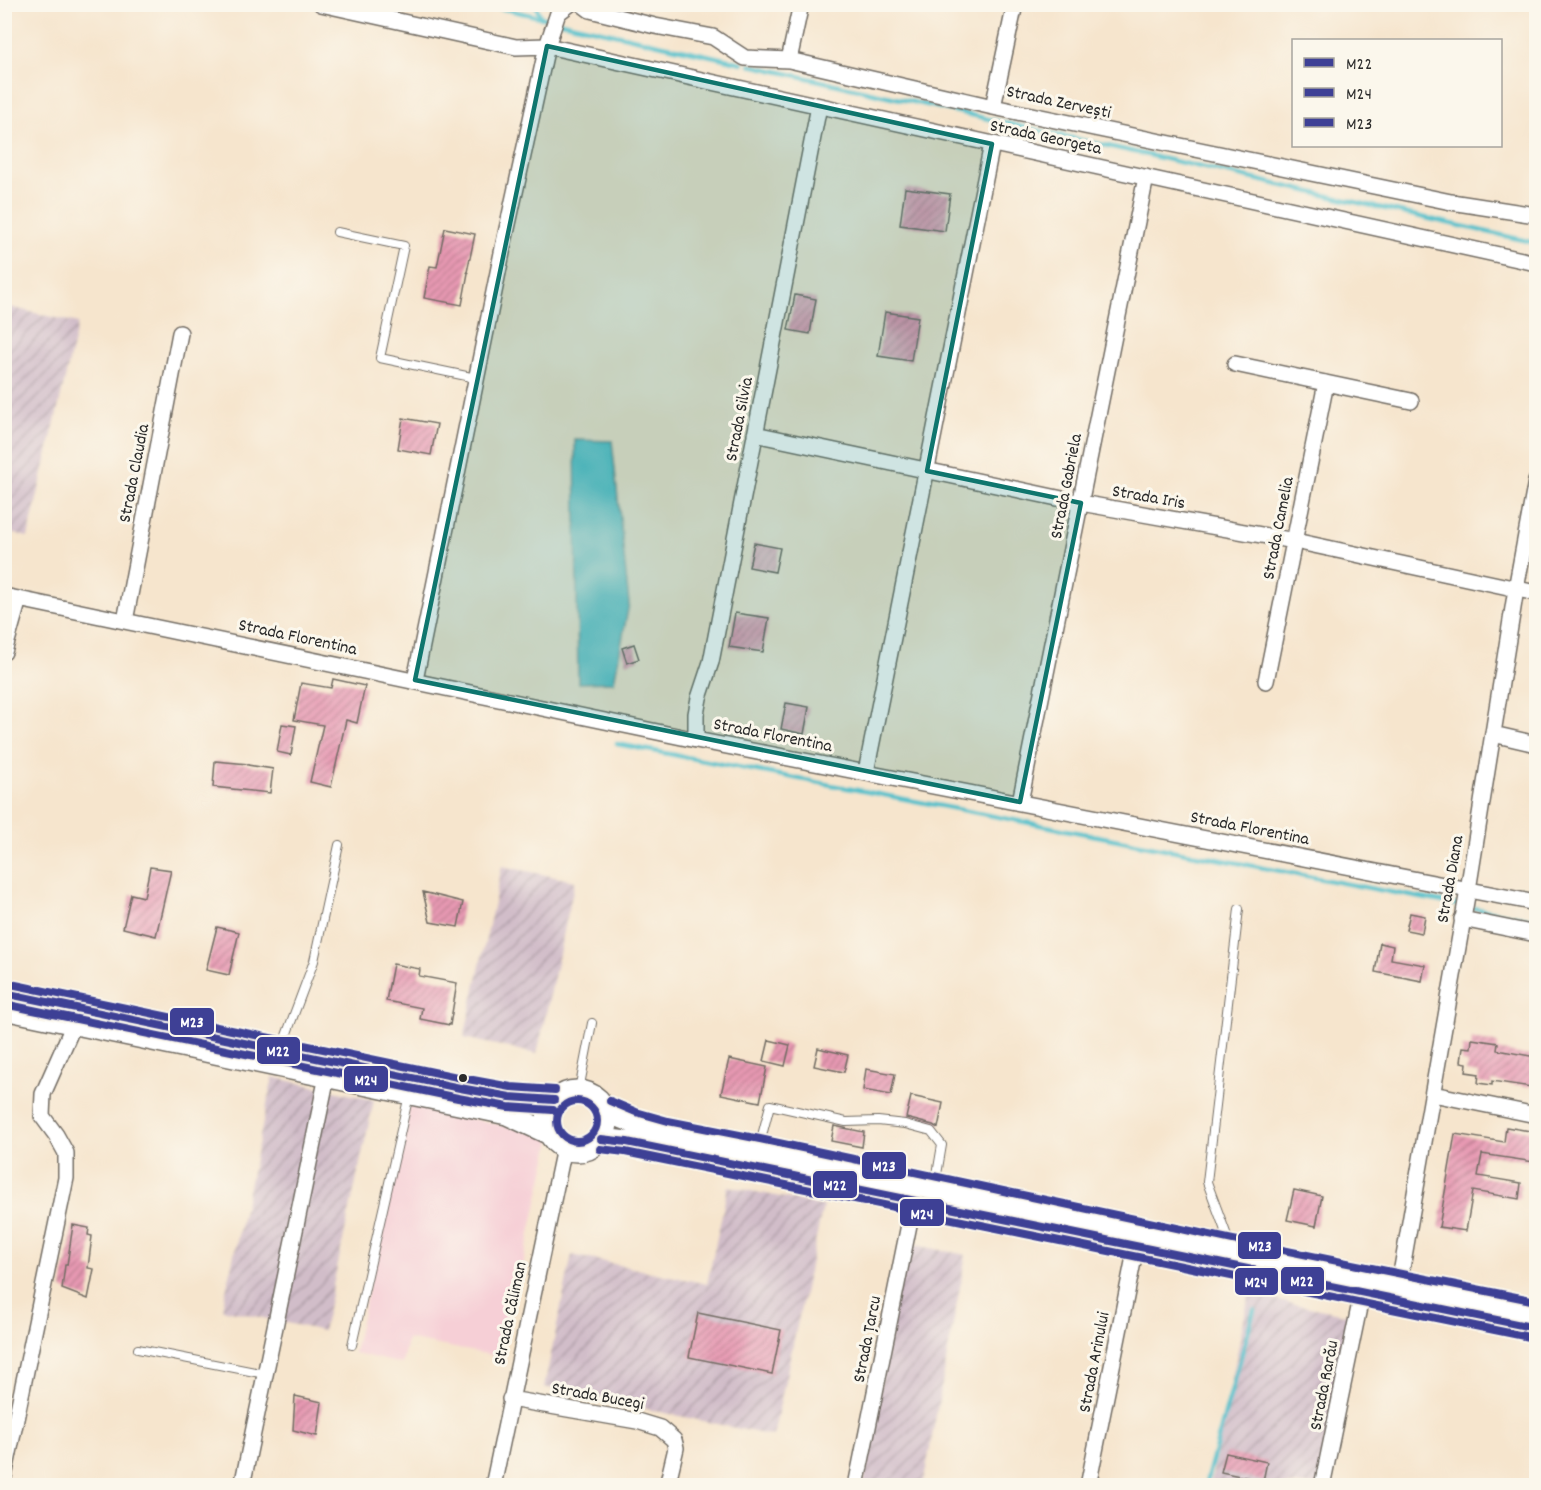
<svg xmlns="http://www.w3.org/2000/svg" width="1541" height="1490" viewBox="0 0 1541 1490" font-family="Dekko,sans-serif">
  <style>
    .built { fill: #f6cfd6 }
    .industrial { fill: url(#industrial-furrows) }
    .water { fill: #53c0cb; stroke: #3f767b; stroke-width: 1.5 }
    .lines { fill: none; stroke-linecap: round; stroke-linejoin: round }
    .stream { stroke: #53c0cb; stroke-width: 4.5 }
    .building { fill: url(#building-hatch) }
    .service-casing { stroke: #726c64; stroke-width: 10 }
    .minor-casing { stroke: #726c64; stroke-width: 18 }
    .secondary-casing { stroke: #726c64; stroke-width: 24 }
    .service { stroke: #fff; stroke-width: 8 }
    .minor { stroke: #fff; stroke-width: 15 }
    .secondary { stroke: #fff; stroke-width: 21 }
    .bus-1-casing { stroke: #fbf7ec; stroke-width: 12 }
    .bus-2-casing { stroke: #fbf7ec; stroke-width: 12 }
    .bus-3-casing { stroke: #fbf7ec; stroke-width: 12 }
    .bus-1 { stroke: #3e4095; stroke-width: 8 }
    .bus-2 { stroke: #3e4095; stroke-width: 8 }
    .bus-3 { stroke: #3e4095; stroke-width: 8 }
    .marked { fill: #0f766e; fill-opacity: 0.2; stroke: #0f766e; stroke-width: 4.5; stroke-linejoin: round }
    .bus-dot { fill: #2b2b2b; stroke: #fbf7ec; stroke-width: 2 }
    .labels { text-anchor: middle; stroke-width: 6; stroke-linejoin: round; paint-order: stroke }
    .street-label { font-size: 18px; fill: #2b2b2b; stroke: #fbf7ec }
    .line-badge { stroke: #fbf7ec; stroke-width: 2 }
    .badge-label { font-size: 16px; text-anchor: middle; font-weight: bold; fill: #fff }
  </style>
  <defs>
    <pattern id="industrial-furrows" width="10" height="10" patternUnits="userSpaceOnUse" patternTransform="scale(1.5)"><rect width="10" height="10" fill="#d1bdc9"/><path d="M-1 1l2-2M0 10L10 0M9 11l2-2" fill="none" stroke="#aa9aa3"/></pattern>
    <pattern id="building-hatch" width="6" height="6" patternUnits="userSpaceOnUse" patternTransform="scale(1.5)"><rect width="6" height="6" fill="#e799b2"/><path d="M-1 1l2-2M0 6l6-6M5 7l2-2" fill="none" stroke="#bb7d91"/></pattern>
  </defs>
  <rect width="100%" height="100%" fill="#fbf7ec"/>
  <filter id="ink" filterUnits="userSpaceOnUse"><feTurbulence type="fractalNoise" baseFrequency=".0167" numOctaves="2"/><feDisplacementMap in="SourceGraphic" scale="12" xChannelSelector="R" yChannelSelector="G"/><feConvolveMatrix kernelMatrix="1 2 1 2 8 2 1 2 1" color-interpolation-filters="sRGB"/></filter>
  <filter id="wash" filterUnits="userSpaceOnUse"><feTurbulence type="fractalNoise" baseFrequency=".008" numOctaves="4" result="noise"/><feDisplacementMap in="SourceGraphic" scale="24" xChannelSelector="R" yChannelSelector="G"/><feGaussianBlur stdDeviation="1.35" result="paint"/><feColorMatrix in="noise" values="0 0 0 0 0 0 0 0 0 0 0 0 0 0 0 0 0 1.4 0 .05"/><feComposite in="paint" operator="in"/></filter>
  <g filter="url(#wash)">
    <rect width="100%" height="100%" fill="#f6e5cd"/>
    <path class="built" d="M409,1105l143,31 -50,221 -95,-18 -5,25 -48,-11z"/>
    <path class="industrial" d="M5,306l73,17 -50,214 -23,-5z
      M502,866l73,15 -38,173 -73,-16z
      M273,1077l101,23 -51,231 -101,-22z
      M728,1186l95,20 -50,230 -229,-49 28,-132 135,29z
      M905,1243l61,12 -43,230 -60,1z
      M1249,1295l105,21 -35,169 -109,1z"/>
    <path class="water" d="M575,440l37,1 17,163 -15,78 -36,1z"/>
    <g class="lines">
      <path class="stream" d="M478,4l13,2 251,57
        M535,4l6,14
        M750,65l786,178
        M617,744l919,176
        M1205,1486l49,-176"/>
    </g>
    <g id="blocks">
      <path class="building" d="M905,188l45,6 -5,37 -45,-6z
        M445,228l30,6 -8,38 1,1 -6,32 -38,-7 6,-32 7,1z
        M795,295l21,4 -6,35 -22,-4z
        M885,312l33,5 -7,44 -33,-5z
        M403,418l34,6 -6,31 -33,-6z
        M754,543l26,5 -5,24 -26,-5z
        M735,613l34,5 -6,34 -34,-5z
        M634,644l5,15 -12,4 -5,-15z
        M333,679l32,7 -8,37 -11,-3 -15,67 -21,-5 13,-57 -29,-5 7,-37 30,5z
        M786,703l23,4 -5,27 -23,-5z
        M282,724l14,2 -5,29 -14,-3z
        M215,761l33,3v1l25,4 -3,24 -57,-6z
        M150,867l21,3 -15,66 -33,-8 8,-34 13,3z
        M423,892l40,10 -5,25 -28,-5z
        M1410,913l15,3 -3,17 -16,-3z
        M217,927l22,5 -10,43 -23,-5z
        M1380,943l13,3 -2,13 34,6 -3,16 -47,-9z
        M393,964l27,5 -1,7 38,7 -7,42 -30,-6 2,-11 -36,-7z
        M1472,1039l26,4 -1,7 39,7 -5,30 -39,-6v4l-14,-2 1,-9 -13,-2 1,-9 -6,-1 2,-15 8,1z
        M769,1040l21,5 -5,21 -21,-5z
        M818,1048l30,7 -4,17 -30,-6z
        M729,1059l38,8 -7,35 -39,-8z
        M866,1069l29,5 -4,21 -28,-5z
        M911,1096l32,7 -5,25 -5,-3 -27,-7z
        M834,1126l30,6 -2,15 -31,-6z
        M1506,1127l30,5v16l-2,14 -52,-8 -4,22 43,7 -2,16 -46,-8 -7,40 -27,-4 16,-93 49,8z
        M1294,1190l28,6 -6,30 -29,-6z
        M73,1225l16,3 -1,7 4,1 -4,32 6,1 -6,30 -26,-10 3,-24h2z
        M698,1313l83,17 -9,44 -83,-17z
        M295,1396l27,6 -5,34 -24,-6z
        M1226,1453l41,9 -4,19 -42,-9z"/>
    </g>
  </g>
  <g filter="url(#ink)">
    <use href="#blocks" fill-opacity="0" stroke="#726c64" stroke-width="1.5"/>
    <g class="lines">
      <defs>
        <path id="service" d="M337,232l67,14 -24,112 96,20
          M281,1049l33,-88 25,-116
          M579,1090l13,-67
          M759,1147l11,-42 76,17 32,-1 27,3 26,7 11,14 -7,41
          M1230,1248l-4,-15 -19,-51 32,-273
          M352,1345l57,-250
          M138,1349l127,25"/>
        <path id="minor" d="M321,4l195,43 31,-1 989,217
          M582,4l8,6 65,16 58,11 32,21 44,2 204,47 458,95 85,13
          M789,60l12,-56
          M993,107l22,-103
          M1235,364l176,37
          M755,434l326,69 214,38 241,52
          M4,596l692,144 840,163
          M125,621l55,-288
          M4,652l15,-53
          M415,680l90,-442 42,-192 11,-33 12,-9
          M1266,681l60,-298
          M1493,734l43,10
          M696,740v-26l3,-16 12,-36 108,-556
          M866,772l126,-628
          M1020,802l126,-625
          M1462,919l74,15
          M1433,1094l103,21
          M1399,1285l69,-395 48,-301 20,-108
          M510,1399l127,22 23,7 14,12 2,8 -9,38
          M4,1477l62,-299v-25l-10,-18 -14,-19 1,-22 31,-70
          M242,1486l85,-410
          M493,1486l71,-338
          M856,1486l58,-286
          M1088,1486l48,-239
          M1322,1486l40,-193"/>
        <path id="secondary" d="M4,993l456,95 50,9 44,3
          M4,1009l503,105 43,20
          M547 1121a30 30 0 1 1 60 0a30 30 0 1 1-60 0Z
          M606,1111l27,11 33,9 92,18 473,101 305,62
          M601,1139l26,3 909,186"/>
      </defs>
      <use href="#service" class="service-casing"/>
      <use href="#minor" class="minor-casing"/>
      <use href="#secondary" class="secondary-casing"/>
      <use href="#service" class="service"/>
      <use href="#minor" class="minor"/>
      <use href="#secondary" class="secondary"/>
      <defs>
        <path id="bus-1" d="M4,993l456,95 50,9 44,3
          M601,1139l26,3 909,186"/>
        <path id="bus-2" d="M4,1004l454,94 50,9 45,3
          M600,1149l25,3 909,186"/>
        <path id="bus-3" d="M6,983l456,95 49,9 44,3
          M610,1101l26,11 32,9 92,18 473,101 303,61
          M557 1121a20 20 0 1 1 40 0a20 20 0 1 1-40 0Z"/>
      </defs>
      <use href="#bus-1" class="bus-1-casing"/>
      <use href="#bus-2" class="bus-2-casing"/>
      <use href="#bus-3" class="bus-3-casing"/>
      <use href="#bus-1" class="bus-1"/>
      <use href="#bus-2" class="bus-2"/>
      <use href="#bus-3" class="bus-3"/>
    </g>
  </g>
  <path class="marked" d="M547,46l445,98 -65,327 154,32 -61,299 -605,-122z"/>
  <circle class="bus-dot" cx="463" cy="1078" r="5"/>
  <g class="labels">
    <g class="street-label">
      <text transform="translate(1059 101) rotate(12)" y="6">Strada Zervești</text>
      <text transform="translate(1046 136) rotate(12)" y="6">Strada Georgeta</text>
      <text transform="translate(738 419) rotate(-79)" y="6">Strada Silvia</text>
      <text transform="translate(133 473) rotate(-79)" y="6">Strada Claudia</text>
      <text transform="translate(1065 486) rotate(-79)" y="6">Strada Gabriela</text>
      <text transform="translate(1149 496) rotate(10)" y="6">Strada Iris</text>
      <text transform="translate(1277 528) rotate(-79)" y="6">Strada Camelia</text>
      <text transform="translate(298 636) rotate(12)" y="6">Strada Florentina</text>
      <text transform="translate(773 734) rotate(11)" y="6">Strada Florentina</text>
      <text transform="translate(1250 827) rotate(11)" y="6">Strada Florentina</text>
      <text transform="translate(1449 879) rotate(-80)" y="6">Strada Diana</text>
      <text transform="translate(509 1313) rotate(-78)" y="6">Strada Căliman</text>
      <text transform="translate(866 1339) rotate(-79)" y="6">Strada Țarcu</text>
      <text transform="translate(1093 1362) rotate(-79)" y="6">Strada Arinului</text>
      <text transform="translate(1323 1385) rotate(-79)" y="6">Strada Rarău</text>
      <text transform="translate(598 1395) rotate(10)" y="6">Strada Bucegi</text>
    </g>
  </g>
  <g class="line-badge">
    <rect x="169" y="1007" width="46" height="29" rx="6" fill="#3e4095"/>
    <rect x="256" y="1036" width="45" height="29" rx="6" fill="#3e4095"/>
    <rect x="343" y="1065" width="46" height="28" rx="6" fill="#3e4095"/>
    <rect x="861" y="1151" width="46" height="29" rx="6" fill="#3e4095"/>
    <rect x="812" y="1170" width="46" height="29" rx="6" fill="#3e4095"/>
    <rect x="899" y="1198" width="46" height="29" rx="6" fill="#3e4095"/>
    <rect x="1237" y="1231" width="45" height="29" rx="6" fill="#3e4095"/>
    <rect x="1280" y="1266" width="45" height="29" rx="6" fill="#3e4095"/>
    <rect x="1234" y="1267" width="45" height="29" rx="6" fill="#3e4095"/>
  </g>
  <g class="badge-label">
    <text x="192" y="1027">M23</text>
    <text x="278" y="1056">M22</text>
    <text x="366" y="1085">M24</text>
    <text x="884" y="1171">M23</text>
    <text x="835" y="1190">M22</text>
    <text x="922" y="1219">M24</text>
    <text x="1260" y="1251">M23</text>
    <text x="1302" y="1286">M22</text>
    <text x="1256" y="1287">M24</text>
  </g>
  <rect width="1541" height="1490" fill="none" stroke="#fbf7ec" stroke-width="24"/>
  <rect x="1292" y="39" width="210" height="108" fill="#fbf7ec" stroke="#a8a59f" stroke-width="1.5"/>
  <rect x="1304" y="58" width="30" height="9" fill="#3e4095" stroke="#a8a59f" stroke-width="1.5"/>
  <text x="1346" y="69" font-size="18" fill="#2b2b2b">M22</text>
  <rect x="1304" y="88" width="30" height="9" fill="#3e4095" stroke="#a8a59f" stroke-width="1.5"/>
  <text x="1346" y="99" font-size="18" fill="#2b2b2b">M24</text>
  <rect x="1304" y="118" width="30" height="9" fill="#3e4095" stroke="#a8a59f" stroke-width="1.5"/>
  <text x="1346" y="129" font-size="18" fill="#2b2b2b">M23</text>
</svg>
